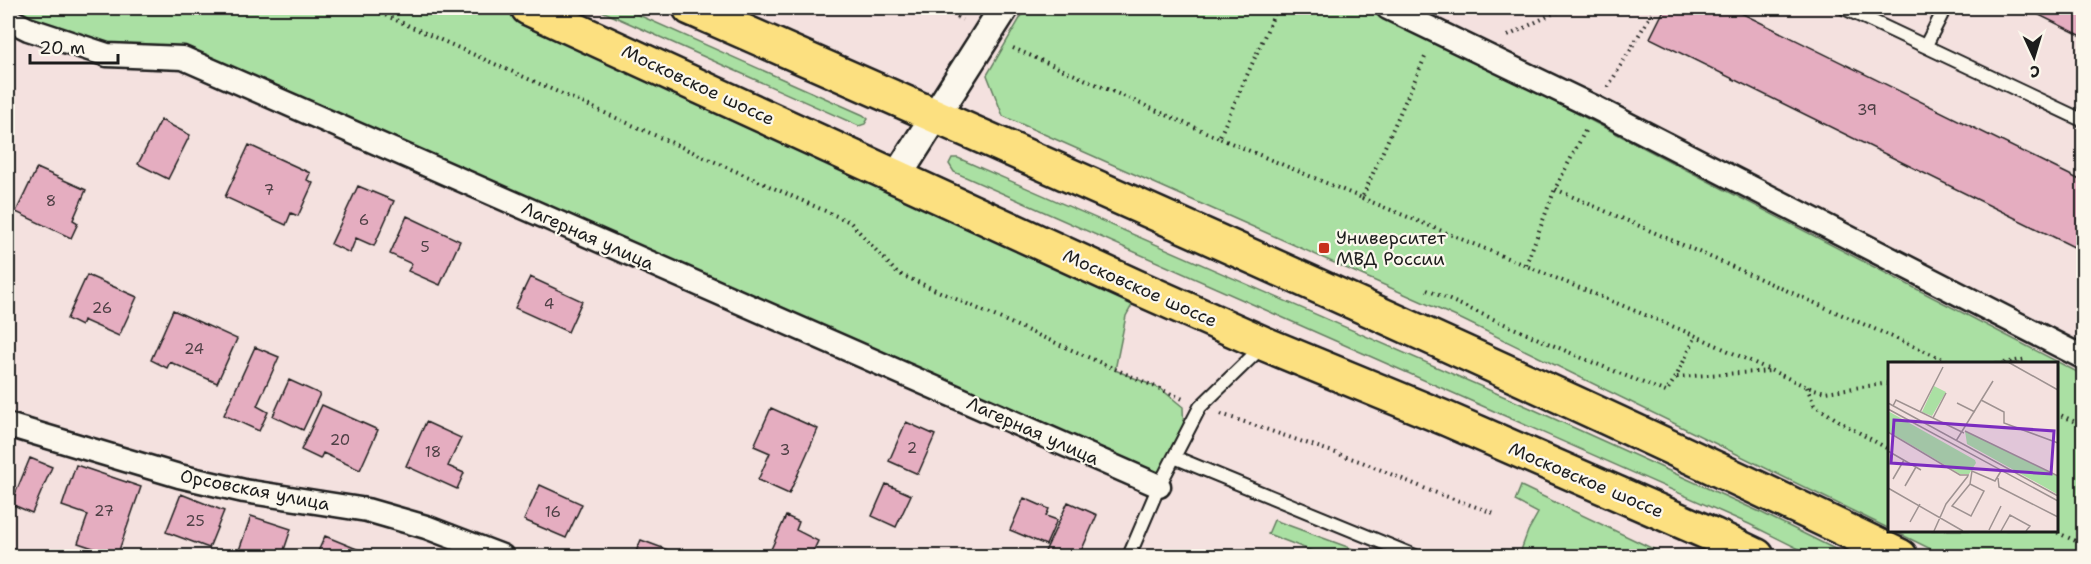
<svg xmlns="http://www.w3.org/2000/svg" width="2091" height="564" viewBox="0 0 2091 564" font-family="'Shantell Sans',sans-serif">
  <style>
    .green { fill: #aae0a3; stroke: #637e60; stroke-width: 1.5; fill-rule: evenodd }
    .building { fill: #e5adc0; stroke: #1c1c1c; stroke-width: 1.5 }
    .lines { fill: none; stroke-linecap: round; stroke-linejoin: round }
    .service-casing { stroke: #1c1c1c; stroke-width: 16 }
    .minor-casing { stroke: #1c1c1c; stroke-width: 27 }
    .tertiary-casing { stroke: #1c1c1c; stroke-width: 33 }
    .primary-casing { stroke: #1c1c1c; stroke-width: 38 }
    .path { stroke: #1c1c1c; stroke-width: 4; stroke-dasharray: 1.5 4.5; stroke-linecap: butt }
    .service { stroke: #fbf7ec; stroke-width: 12 }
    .minor { stroke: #fbf7ec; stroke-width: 22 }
    .tertiary { stroke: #fbf7ec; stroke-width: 28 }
    .primary { stroke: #fce080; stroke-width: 33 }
    .poi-dot { fill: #c8321e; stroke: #fbf7ec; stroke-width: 2 }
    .labels { text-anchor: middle; stroke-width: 4.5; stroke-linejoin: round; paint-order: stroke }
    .number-label { font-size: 15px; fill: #4e4045 }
    .street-label { font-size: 18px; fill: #1c1c1c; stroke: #fbf7ec }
    .poi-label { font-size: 18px; fill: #1c1c1c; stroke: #fbf7ec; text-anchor: start }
    .inset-road { fill: none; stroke: #9e9291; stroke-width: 1.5 }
    .view { fill: #7b2cbf; fill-opacity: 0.15; stroke: #7b2cbf; stroke-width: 3 }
    .inset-edge { fill: none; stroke: #1c1c1c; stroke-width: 3 }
  </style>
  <rect width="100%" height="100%" fill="#f4e1df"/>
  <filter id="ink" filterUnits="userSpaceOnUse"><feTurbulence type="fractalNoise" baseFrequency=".0167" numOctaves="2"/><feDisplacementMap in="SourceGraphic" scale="12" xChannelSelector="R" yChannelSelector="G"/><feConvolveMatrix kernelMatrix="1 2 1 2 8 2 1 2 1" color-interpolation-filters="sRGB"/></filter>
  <g filter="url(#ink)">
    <path class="green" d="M8,8h497l392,168 244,113 -15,27 -11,54 46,19 22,18 1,32 -25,47 -976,-428 -76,-3 -99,-36z
      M595,8h28l240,107 5,4 -3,5 -6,2z
      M1026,8h338l69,31 650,336v181h-138l-482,-236 -460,-204 -16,-41zM1890,363h166v167h-166z
      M952,158h6l570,249 232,105 89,44h-36l-64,-32 -795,-352 -5,-8z
      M1521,486l147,70h-149l9,-25 10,-18 -23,-12z
      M1274,520l98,36h-47l-57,-22z"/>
    <path class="building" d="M1665,8h66l353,174v70l-434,-214z
      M2040,8h44v29l-47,-23z
      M161,120l29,15 -22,44 -30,-15z
      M249,145l61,28 -3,7 6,3 -15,33 -7,-3 -5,12 -61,-28z
      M37,168l49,22 -13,30 5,3 -7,15 -55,-26z
      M358,186l36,15 -20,45 -18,-8 -6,15 -19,-9z
      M407,216l53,25 -20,44 -32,-14 4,-7 -22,-10z
      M87,275l50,22 -18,39 -36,-16 -2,6 -14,-7z
      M530,277l52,24 -14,31 -53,-24z
      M173,310l64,29 -20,44 -47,-21 -3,6 -16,-8z
      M255,347l24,10 -22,49 11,6 -9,19 -35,-16z
      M289,380l31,14 -17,36 -30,-14z
      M322,405l56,25 -18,40 -37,-17 -3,6 -19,-9z
      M771,408l47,21 -29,65 -31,-14 12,-27 -16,-7z
      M426,422l35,16 -13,28 16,7 -7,16 -51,-23z
      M906,422l29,13 -17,39 -29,-13z
      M30,458l22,9 -20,46 -21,-9z
      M76,465l65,22 -24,69 -39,-13 10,-28 -26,-9z
      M886,484l25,11 -15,32 -24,-11z
      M540,485l42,19 -16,34 -42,-18z
      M181,494l43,17 -15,37 -43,-16z
      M1024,498l25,11 -3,7 11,4 -11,25 -36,-15z
      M1068,502l29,13 -18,41h-36z
      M251,516l40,13 -9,27h-45z
      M786,516l13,6 -3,8 22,11 -7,15h-43z
      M325,536l44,18 -1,2h-52z
      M641,540l43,16h-50z
      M8,545l11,6 -3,5h-8z"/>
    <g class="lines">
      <defs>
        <path id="service" d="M1844,8l240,113
          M1926,45l19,-37
          M1174,457l241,99
          M1129,556l30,-70 41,-79 64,-62"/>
        <path id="minor" d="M1388,8l208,100 488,250
          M8,19l20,10 79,26 76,3 976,428
          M8,425l171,51 65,15 123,19 59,17 76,29"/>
        <path id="tertiary" d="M897,176l107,-168"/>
        <path id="primary" d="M528,8l613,281 124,55 182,75 266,116 44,21
          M690,8c405,178 811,356 1210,548"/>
      </defs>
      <use href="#service" class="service-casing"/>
      <use href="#minor" class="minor-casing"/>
      <use href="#tertiary" class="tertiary-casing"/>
      <use href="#primary" class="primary-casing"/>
      <path class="path" d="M369,8l481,214 47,51 286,126
        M941,8l21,12
        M1277,8l-58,130 143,60 64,-143
        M1508,36l56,-28
        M1013,48l206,90
        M1608,87l47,-79
        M1585,131l-30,58 397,174
        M1362,198l334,138 111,51 18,5 65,-9
        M1526,265l29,-76
        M1427,290l155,68 84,34 10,-15 20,-41
        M2004,363l23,-4
        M1677,377l94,-6
        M1807,387l7,18 33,21 43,24
        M2056,413l28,13
        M1221,414l141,48 69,29 65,23
        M2052,530l30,14 2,-2"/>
      <use href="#service" class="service"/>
      <use href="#minor" class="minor"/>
      <use href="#tertiary" class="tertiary"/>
      <use href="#primary" class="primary"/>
    </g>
  </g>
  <rect class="poi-dot" x="1318" y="242" width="12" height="12" rx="3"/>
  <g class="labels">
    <g class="number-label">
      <text x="1867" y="115">39</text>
      <text x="269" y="195">7</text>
      <text x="51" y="206">8</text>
      <text x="364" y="225">6</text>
      <text x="425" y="252">5</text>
      <text x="549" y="309">4</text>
      <text x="102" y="313">26</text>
      <text x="194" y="354">24</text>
      <text x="340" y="445">20</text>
      <text x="912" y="453">2</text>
      <text x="785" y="455">3</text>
      <text x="433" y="457">18</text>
      <text x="104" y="516">27</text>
      <text x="553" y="517">16</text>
      <text x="195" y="526">25</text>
    </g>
    <g class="street-label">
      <text transform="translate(698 85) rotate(25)" y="6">Московское шоссе</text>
      <text transform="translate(588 236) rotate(24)" y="6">Лагерная улица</text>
      <text transform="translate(1140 288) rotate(24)" y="6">Московское шоссе</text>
      <text transform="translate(1033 431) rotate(24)" y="6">Лагерная улица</text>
      <text transform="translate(1586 480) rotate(23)" y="6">Московское шоссе</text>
      <text transform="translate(255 490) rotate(11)" y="6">Орсовская улица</text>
    </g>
    <g class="poi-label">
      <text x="1336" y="244">Университет<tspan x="1336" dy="21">МВД России</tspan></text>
    </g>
  </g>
  <g transform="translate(1888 362)">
    <rect width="170" height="170" fill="#f4e1df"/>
    <path d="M46,24l12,6 -14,24 -10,-4zM0,49l87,49 1,3 -7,11h-9l-72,-43zM77,69l92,45v18l-90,-50z" fill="#aae0a3"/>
    <path class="inset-road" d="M120,0l50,28M93,38l23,12v11l54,20M0,41l170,93M69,41l18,9M5,44l3,-6 68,33M0,47l170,92M32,50l23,-45M45,56l13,-25M77,69l93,45M0,70l72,43h9M68,79l37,-60M0,89l33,19M110,116l1,9 59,30M5,117l11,-19M82,122l-18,22 19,10 13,-25 -14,-7 2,-13 23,10 6,-10M17,124l11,-19M0,126l75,43M22,160l10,-18M101,168l12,-24M46,169l12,-27 22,-28M113,169l9,-16 20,11 -4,5"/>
    <path class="view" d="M6,58l160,11 -3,43 -160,-11z"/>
    <rect width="170" height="170" class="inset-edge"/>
  </g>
  <rect width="2091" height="564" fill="none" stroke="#fbf7ec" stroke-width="30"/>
  <rect x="15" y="15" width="2061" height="534" fill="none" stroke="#1c1c1c" stroke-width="2" filter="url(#ink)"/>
  <g transform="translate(2034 57) rotate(176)" stroke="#fbf7ec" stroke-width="4.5" paint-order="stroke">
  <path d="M0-4.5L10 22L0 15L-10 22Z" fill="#1c1c1c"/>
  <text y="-9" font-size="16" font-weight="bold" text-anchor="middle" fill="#1c1c1c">С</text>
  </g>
  <path d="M30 54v9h88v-9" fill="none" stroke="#1c1c1c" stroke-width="3"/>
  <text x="39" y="54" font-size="18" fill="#1c1c1c" stroke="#fbf7ec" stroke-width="4.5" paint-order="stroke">20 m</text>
</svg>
